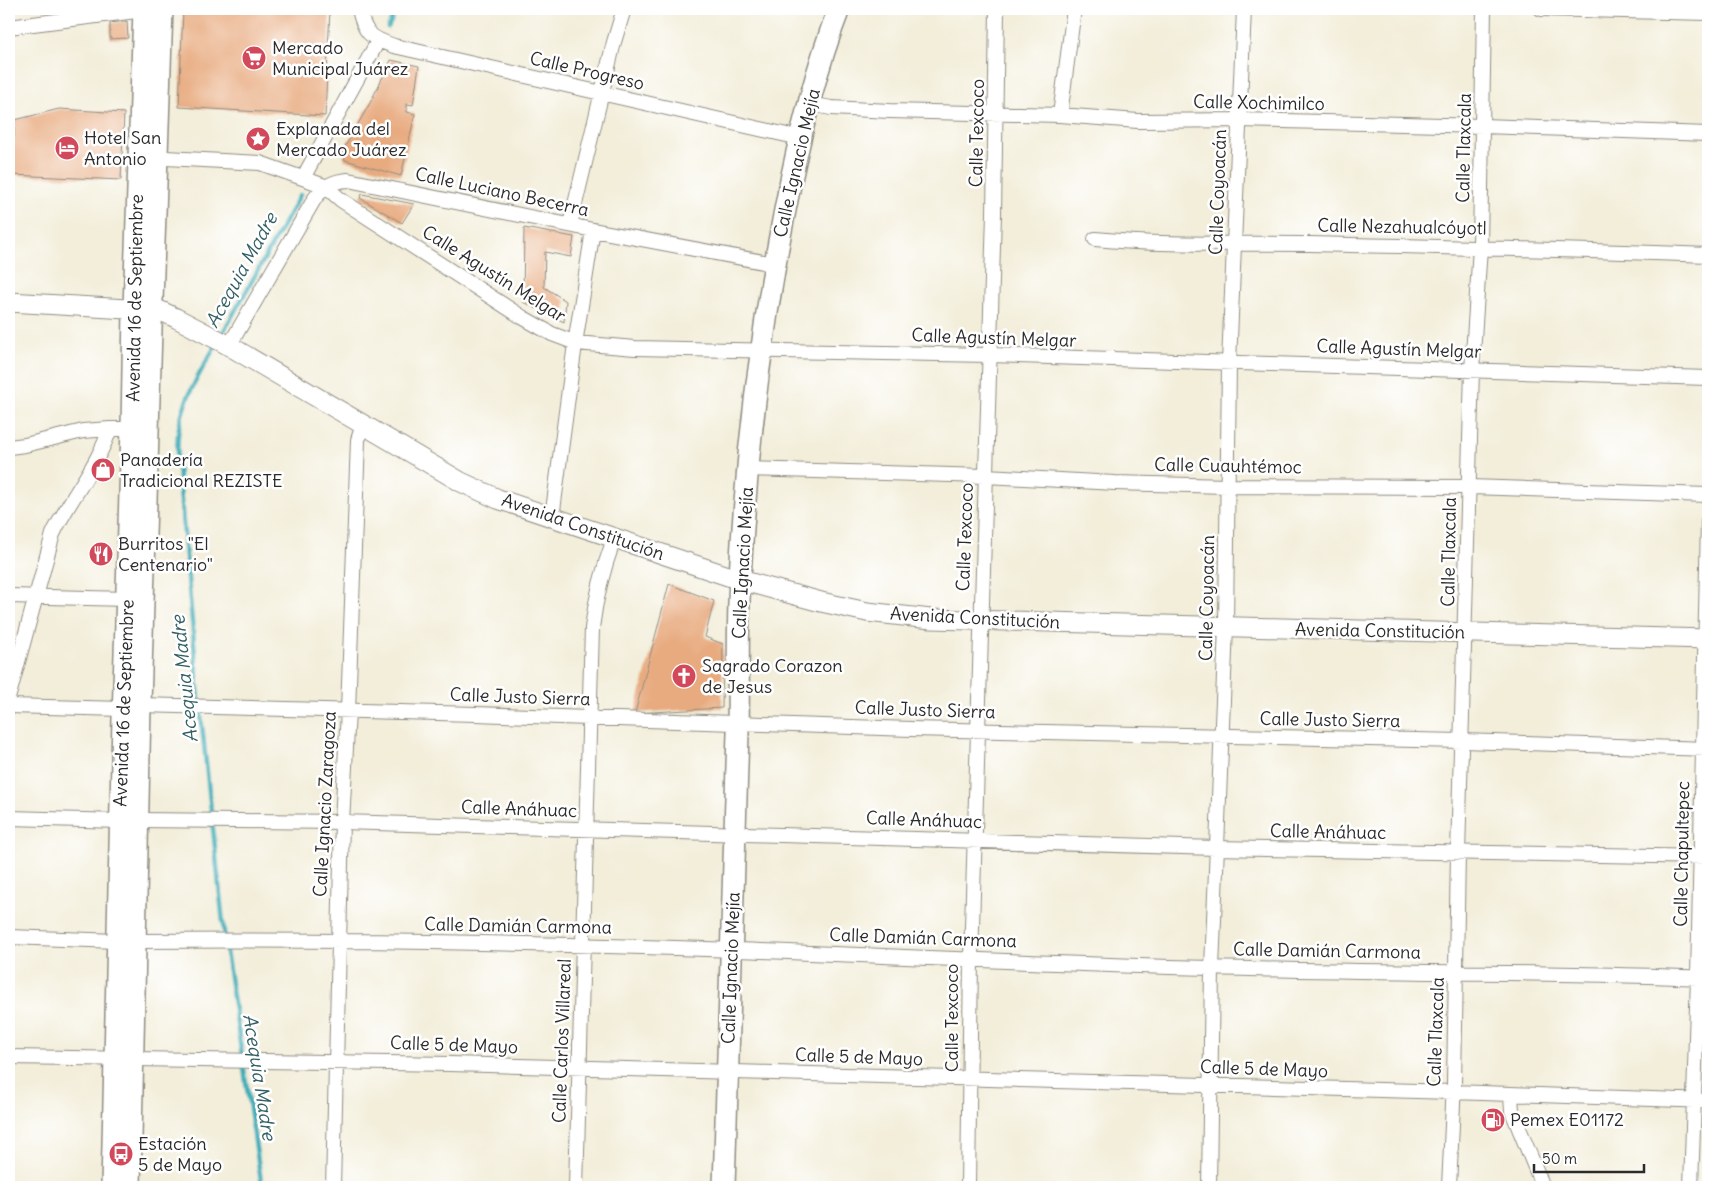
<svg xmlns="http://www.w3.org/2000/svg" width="1717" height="1196" viewBox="0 0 1717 1196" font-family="Delius,sans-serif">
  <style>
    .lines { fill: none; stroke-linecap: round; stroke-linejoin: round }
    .stream { stroke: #3dadba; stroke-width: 4.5 }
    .building { fill: #e8ab80 }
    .street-casing { stroke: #8f8c82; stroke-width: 16 }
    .secondary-casing { stroke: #8f8c82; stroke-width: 21 }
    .primary-casing { stroke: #8f8c82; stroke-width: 24 }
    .street { stroke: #fff; stroke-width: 14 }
    .secondary { stroke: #fff; stroke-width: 19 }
    .primary { stroke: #fff; stroke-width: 21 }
    .labels { text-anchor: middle; stroke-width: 5; stroke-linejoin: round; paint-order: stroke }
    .poi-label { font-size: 18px; fill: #2b2b2b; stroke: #fff; text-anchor: start }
    .street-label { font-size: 18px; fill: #2b2b2b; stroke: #fff }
    .water-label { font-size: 19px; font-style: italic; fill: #325f64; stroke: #fff }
  </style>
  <rect width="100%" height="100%" fill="#fff"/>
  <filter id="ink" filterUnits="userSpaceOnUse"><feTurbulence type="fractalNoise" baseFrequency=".02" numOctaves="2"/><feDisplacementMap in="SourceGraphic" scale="10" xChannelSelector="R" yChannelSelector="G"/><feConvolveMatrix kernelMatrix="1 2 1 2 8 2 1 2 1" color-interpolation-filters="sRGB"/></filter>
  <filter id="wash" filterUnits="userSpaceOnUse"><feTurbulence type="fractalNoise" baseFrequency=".0096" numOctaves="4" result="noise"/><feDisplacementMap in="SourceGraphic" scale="20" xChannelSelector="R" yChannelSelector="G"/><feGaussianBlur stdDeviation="1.12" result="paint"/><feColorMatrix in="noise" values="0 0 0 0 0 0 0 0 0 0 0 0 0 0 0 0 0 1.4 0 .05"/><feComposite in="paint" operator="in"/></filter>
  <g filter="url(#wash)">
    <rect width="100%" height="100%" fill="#f3eeda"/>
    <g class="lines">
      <path class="stream" d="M388,27l9,-18
        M221,336l79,-141
        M216,345c-15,26 -32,52 -37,83 -2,9 -1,18 -2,28l21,232 28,263 36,236"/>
    </g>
    <g id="blocks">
      <path class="building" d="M183,9h147l-5,107 -146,-9z
        M127,21l1,17 -18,1v-16z
        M391,60l28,6 -6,39 -6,-1v8l8,2 -14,62 -56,-16 -3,-8 28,-49z
        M59,109l65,4 -3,67 -110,-5 4,-55z
        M362,194l52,10 -12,19 -42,-25z
        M524,228l50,9 -3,20 -26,-5 -1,35 22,14 -2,21 -41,-20z
        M669,584l45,17 -9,36 18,7 -1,64 -87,5z"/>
    </g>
  </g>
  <g filter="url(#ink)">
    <use href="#blocks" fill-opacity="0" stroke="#8f8c82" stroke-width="1"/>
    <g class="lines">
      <defs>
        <path id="street" d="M359,9c5,24 11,29 35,37l406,92
          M1541,9l167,4
          M9,27l143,-18
          M810,104l21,4 59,3 170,4 78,6 102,-1 243,6 225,8
          M1060,115l14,-106
          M166,158l94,5 65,23 16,14 181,117 30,17 24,9 59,5 354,7 719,23
          M303,178l75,-137
          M570,225l44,-183 10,-33
          M1095,239c72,7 143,4 215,5 133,3 266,6 398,11
          M229,346l86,-148c10,-12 18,-17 33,-18l245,50 181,34
          M9,447l16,-2 58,-14 27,-2
          M748,469l237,7 130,7 112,3 242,1 239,8
          M552,518l23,-174 18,-114
          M9,596l118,3
          M9,695l44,-161c17,-36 44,-67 57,-105h22
          M140,705l336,9 435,15 551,12 246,8
          M9,706l114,3
          M9,818l112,3
          M138,820l204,2 874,26 492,9
          M9,937l108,4
          M136,941c200,-2 400,2 600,9 158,6 316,14 474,18 166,5 332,3 498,10
          M9,1057l441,7 1003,28 255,9
          M1511,1095l1,16 31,76
          M333,1187l9,-365 6,-111 10,-271 5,-16
          M576,1187l16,-559c4,-33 11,-59 22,-89
          M968,1187l3,-228 23,-745 3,-205
          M1209,1187l3,-219 14,-341 3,-264 15,-354
          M1449,1187l5,-104 4,-230 14,-483 8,-123 4,-238
          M1691,1187l7,-210 10,-456"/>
        <path id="secondary" d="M9,302l152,9 15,7 50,26 235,138 37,17 242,81 81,22 46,10 64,7 777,20"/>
        <path id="primary" d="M112,1187l11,-469 9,-289 2,-120 10,-300
          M130,1187l10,-482 11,-375 11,-321
          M724,1187c5,-151 10,-302 14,-454 1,-51 -1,-103 2,-155 6,-123 21,-246 45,-368 13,-68 29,-137 54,-201"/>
      </defs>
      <use href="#street" class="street-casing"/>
      <use href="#secondary" class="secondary-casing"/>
      <use href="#primary" class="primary-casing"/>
      <use href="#street" class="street"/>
      <use href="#secondary" class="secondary"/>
      <use href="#primary" class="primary"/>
    </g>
  </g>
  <defs>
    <symbol id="supermarket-disc" viewBox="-11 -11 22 22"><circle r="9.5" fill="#d1495b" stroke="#fff"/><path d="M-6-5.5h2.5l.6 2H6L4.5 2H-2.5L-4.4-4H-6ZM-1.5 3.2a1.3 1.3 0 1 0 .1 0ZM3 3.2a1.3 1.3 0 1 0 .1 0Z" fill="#fff"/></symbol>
    <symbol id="sight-disc" viewBox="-11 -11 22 22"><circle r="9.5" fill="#d1495b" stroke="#fff"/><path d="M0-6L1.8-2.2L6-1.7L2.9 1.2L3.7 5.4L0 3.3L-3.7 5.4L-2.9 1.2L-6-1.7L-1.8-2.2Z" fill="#fff"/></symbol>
    <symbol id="hotel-disc" viewBox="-11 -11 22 22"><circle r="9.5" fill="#d1495b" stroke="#fff"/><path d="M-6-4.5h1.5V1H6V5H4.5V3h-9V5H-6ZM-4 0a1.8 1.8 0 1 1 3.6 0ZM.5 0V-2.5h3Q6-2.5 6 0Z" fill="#fff"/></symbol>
    <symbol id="shop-disc" viewBox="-11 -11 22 22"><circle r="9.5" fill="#d1495b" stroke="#fff"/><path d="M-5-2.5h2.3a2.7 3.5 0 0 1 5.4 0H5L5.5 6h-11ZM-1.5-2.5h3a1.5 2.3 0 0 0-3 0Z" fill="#fff"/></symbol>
    <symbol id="restaurant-disc" viewBox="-11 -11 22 22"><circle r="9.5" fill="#d1495b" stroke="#fff"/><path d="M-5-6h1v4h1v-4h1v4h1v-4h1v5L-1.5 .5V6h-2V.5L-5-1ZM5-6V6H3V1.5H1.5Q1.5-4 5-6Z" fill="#fff"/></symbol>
    <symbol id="church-disc" viewBox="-11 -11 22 22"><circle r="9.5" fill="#d1495b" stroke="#fff"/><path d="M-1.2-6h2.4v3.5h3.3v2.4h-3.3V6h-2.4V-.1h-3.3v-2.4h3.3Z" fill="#fff"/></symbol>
    <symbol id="fuel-disc" viewBox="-11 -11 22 22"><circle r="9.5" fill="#d1495b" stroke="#fff"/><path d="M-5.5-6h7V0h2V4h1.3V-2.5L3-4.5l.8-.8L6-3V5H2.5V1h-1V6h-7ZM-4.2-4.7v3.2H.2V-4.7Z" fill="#fff"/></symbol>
    <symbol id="bus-disc" viewBox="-11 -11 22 22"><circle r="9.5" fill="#d1495b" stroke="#fff"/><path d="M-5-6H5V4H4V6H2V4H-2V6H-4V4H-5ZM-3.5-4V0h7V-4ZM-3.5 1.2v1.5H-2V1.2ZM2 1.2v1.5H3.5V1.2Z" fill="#fff"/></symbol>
  </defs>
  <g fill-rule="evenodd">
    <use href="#supermarket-disc" x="240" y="44" width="28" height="28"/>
    <use href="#sight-disc" x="244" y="125" width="28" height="28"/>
    <use href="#hotel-disc" x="53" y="134" width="28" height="28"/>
    <use href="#shop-disc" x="89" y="456" width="28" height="28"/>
    <use href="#restaurant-disc" x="87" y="540" width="28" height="28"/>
    <use href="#church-disc" x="670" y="662" width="28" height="28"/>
    <use href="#fuel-disc" x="1479" y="1106" width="28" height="28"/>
    <use href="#bus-disc" x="107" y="1140" width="28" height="28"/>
  </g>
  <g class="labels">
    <g class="poi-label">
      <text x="272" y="54">Mercado<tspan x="272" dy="21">Municipal Juárez</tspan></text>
      <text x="276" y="135">Explanada del<tspan x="276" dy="21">Mercado Juárez</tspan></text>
      <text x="84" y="144">Hotel San<tspan x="84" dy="21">Antonio</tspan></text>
      <text x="120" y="466">Panadería<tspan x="120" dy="21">Tradicional REZISTE</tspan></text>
      <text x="118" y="550">Burritos "El<tspan x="118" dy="21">Centenario"</tspan></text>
      <text x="702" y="672">Sagrado Corazon<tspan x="702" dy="21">de Jesus</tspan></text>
      <text x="1510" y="1126">Pemex E01172</text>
      <text x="138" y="1150">Estación<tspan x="138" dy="21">5 de Mayo</tspan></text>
    </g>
    <g class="street-label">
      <text transform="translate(587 71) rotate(13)" y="6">Calle Progreso</text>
      <text transform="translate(1259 103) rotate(1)" y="6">Calle Xochimilco</text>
      <text transform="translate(977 133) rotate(-89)" y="6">Calle Texcoco</text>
      <text transform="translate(1464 148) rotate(-89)" y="6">Calle Tlaxcala</text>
      <text transform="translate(797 163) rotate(-77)" y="6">Calle Ignacio Mejía</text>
      <text transform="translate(502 192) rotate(12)" y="6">Calle Luciano Becerra</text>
      <text transform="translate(1218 192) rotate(-88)" y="6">Calle Coyoacán</text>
      <text transform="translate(1402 227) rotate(1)" y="6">Calle Nezahualcóyotl</text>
      <text transform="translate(494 274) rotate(32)" y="6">Calle Agustín Melgar</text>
      <text transform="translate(135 298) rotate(-89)" y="6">Avenida 16 de Septiembre</text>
      <text transform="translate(994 338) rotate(2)" y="6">Calle Agustín Melgar</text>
      <text transform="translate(1399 349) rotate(2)" y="6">Calle Agustín Melgar</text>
      <text transform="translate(1228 466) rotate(1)" y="6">Calle Cuauhtémoc</text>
      <text transform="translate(583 527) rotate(19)" y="6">Avenida Constitución</text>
      <text transform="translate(965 537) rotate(-88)" y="6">Calle Texcoco</text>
      <text transform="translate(1449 552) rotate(-89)" y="6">Calle Tlaxcala</text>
      <text transform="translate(743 563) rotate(-87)" y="6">Calle Ignacio Mejía</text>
      <text transform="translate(1207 598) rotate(-89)" y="6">Calle Coyoacán</text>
      <text transform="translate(975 618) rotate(3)" y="6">Avenida Constitución</text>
      <text transform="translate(1380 631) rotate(1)" y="6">Avenida Constitución</text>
      <text transform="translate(520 697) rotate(2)" y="6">Calle Justo Sierra</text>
      <text transform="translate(124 703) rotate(-88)" y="6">Avenida 16 de Septiembre</text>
      <text transform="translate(925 710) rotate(2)" y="6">Calle Justo Sierra</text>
      <text transform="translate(1330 720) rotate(1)" y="6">Calle Justo Sierra</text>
      <text transform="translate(325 804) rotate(-87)" y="6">Calle Ignacio Zaragoza</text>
      <text transform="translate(519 809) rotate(2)" y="6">Calle Anáhuac</text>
      <text transform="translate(924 820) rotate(2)" y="6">Calle Anáhuac</text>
      <text transform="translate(1328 832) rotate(1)" y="6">Calle Anáhuac</text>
      <text transform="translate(1682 854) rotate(-89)" y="6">Calle Chapultepec</text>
      <text transform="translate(518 926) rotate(1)" y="6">Calle Damián Carmona</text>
      <text transform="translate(923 938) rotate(2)" y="6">Calle Damián Carmona</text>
      <text transform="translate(1327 951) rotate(1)" y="6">Calle Damián Carmona</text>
      <text transform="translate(731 968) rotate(-88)" y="6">Calle Ignacio Mejía</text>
      <text transform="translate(952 1018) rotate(-90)" y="6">Calle Texcoco</text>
      <text transform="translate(1436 1032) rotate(-88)" y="6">Calle Tlaxcala</text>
      <text transform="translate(562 1041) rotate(-88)" y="6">Calle Carlos Villareal</text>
      <text transform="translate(454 1045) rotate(2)" y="6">Calle 5 de Mayo</text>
      <text transform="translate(859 1057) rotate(2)" y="6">Calle 5 de Mayo</text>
      <text transform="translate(1264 1069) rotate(2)" y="6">Calle 5 de Mayo</text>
    </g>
    <g class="water-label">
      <text transform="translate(241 270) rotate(-61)" y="7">Acequia Madre</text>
      <text transform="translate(184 679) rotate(-96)" y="7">Acequia Madre</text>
      <text transform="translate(260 1077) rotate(81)" y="7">Acequia Madre</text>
    </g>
  </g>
  <rect width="1717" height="1196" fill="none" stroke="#fff" stroke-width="30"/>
  <path d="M1534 1164v8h110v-8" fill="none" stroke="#2b2b2b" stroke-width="2.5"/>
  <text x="1542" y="1164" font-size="15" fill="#2b2b2b" stroke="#ffffff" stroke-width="4" paint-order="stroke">50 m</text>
</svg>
